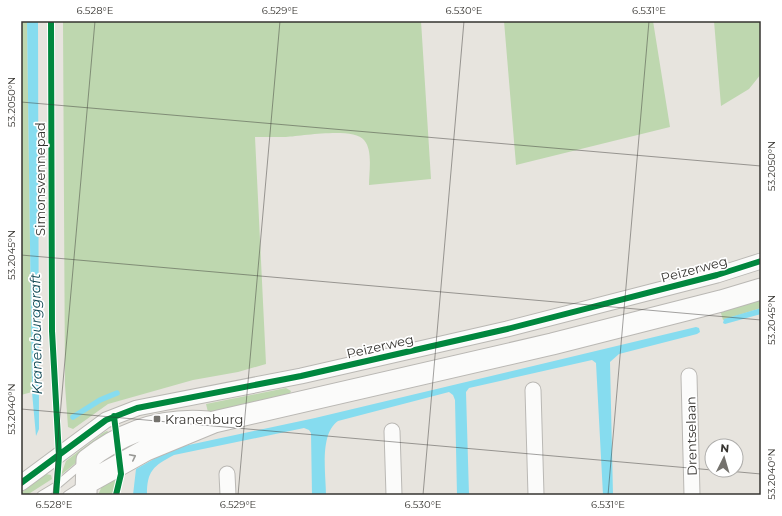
<svg xmlns="http://www.w3.org/2000/svg" width="782" height="516" viewBox="0 0 782 516" font-family="Montserrat,sans-serif">
  <style>
    .grass { fill: #bed7af }
    .water { fill: #86dcef }
    .lines { fill: none; stroke-linecap: round; stroke-linejoin: round }
    .stream { stroke: #86dcef; stroke-width: 5.5 }
    .lane-casing { stroke: #bab8b4; stroke-width: 9 }
    .street-casing { stroke: #bab8b4; stroke-width: 17 }
    .secondary-casing { stroke: #bab8b4; stroke-width: 23 }
    .lane { stroke: #fbfbfa; stroke-width: 7 }
    .street { stroke: #fbfbfa; stroke-width: 15 }
    .secondary { stroke: #fbfbfa; stroke-width: 21 }
    .cycleway-casing { stroke: #fff; stroke-width: 8 }
    .cycleway { stroke: #00873e; stroke-width: 6 }
    .oneway { stroke: #989895 }
    .ticks { fill: none; stroke: #363430; stroke-width: 1; stroke-opacity: 0.45 }
    .poi-dot { fill: #74726d; stroke: #fff; stroke-width: 1.5 }
    .labels { text-anchor: middle; stroke-width: 3.5; stroke-linejoin: round; paint-order: stroke }
    .street-label { font-size: 13px; fill: #363430; stroke: #fff }
    .poi-label { font-size: 13px; fill: #363430; stroke: #fff; text-anchor: start }
    .water-label { font-size: 14px; font-style: italic; fill: #104854; stroke: #fff }
    .neatline { fill: none; stroke: #363430; stroke-width: 1.5 }
    .ticks-label { font-size: 10px; text-anchor: middle; fill: #363430 }
  </style>
  <rect width="100%" height="100%" fill="#e7e4de"/>
  <path class="grass" d="M21,21h6l5,371 -11,3z
    M63,21h358l10,158 -62,6c0,-13 4,-35 -5,-45 -10,-13 -62,-4 -78,-3 -11,0 -21,0 -31,0l11,227 -28,8 -45,8 -85,24 -35,25 -5,-2 -3,-42z
    M504,21h149l17,106 -154,38z
    M714,21h47v53l-12,15 -28,17z
    M761,297v11l-38,12 -3,-10z
    M286,388l5,3 -2,5 -81,16 -2,-8z
    M107,431l4,3 -50,41 5,-14 37,-28z
    M117,471l-3,24h-16l5,-11z
    M46,474l5,1 1,4 -25,16h-6v-2z"/>
  <path class="water" d="M27,21h11l1,408 -3,7 -4,-44z
    M761,308v6l-36,10 -2,-1 1,-4z
    M696,327l3,1 1,4 -3,2 -78,20 -9,8 3,133h-10l-7,-132 -4,-3 -123,28 -3,4 3,103h-12l-2,-95 -2,-5 -4,-3 -111,29c-19,13 -12,54 -12,74h-14l-1,-62 -2,-3 -5,-2 -130,27c-21,11 -27,16 -27,40h-14l3,-26 25,-14 23,-9 131,-28z"/>
  <g class="lines">
    <path class="stream" d="M73,417l27,-17 17,-7"/>
    <defs>
      <path id="lane" d="M41,495l15,-9 26,-22
        M67,495l17,-11"/>
      <path id="street" d="M689,376l3,119
        M533,390l3,105
        M392,431l2,64
        M227,474l1,21
        M21,483l85,-63 31,-12 164,-32 206,-47 210,-54 44,-14"/>
      <path id="secondary" d="M87,483l59,-33 68,-28 338,-78 169,-43 40,-12
        M86,493l1,-33c35,-28 75,-42 121,-38"/>
    </defs>
    <use href="#lane" class="lane-casing"/>
    <use href="#street" class="street-casing"/>
    <use href="#secondary" class="secondary-casing"/>
    <use href="#lane" class="lane"/>
    <use href="#street" class="street"/>
    <use href="#secondary" class="secondary"/>
    <defs>
      <path id="cycleway" d="M51,21l1,310 7,125 -3,39
        M114,416l7,58 -5,21
        M21,483l85,-63 31,-12 164,-32 206,-47 210,-54 44,-14"/>
    </defs>
    <use href="#cycleway" class="cycleway-casing"/>
    <use href="#cycleway" class="cycleway"/>
  </g>
  <defs><path id="oneway-chevron" d="M-2-3.5L2.5 0L-2 3.5" fill="none" stroke-width="1.6" stroke-linecap="round" stroke-linejoin="round"/></defs>
  <use class="oneway" href="#oneway-chevron" transform="translate(133 457) rotate(-27)"/>
  <path class="ticks" d="M21,102l740,64M21,255l740,65M21,409l691,61M717,470l44,4M53,495l42,-474M238,495l42,-474M423,495l41,-474M608,495l41,-474"/>
  <rect class="poi-dot" x="153" y="415" width="8" height="8" rx="2"/>
  <g class="labels">
    <g class="street-label">
      <text transform="translate(40 179) rotate(-90)" y="5">Simonsvennepad</text>
      <text transform="translate(694 269) rotate(-15)" y="5">Peizerweg</text>
      <text transform="translate(380 346) rotate(-13)" y="5">Peizerweg</text>
      <text transform="translate(691 436) rotate(-91)" y="5">Drentselaan</text>
    </g>
    <g class="poi-label">
      <text x="165" y="424">Kranenburg</text>
    </g>
    <g class="water-label">
      <text transform="translate(36 334) rotate(-91)" y="5">Kranenburggraft</text>
    </g>
  </g>
  <rect width="782" height="516" fill="none" stroke="#ffffff" stroke-width="44"/>
  <g transform="translate(724 458) rotate(5)"><circle r="19" fill="#ffffff" stroke="#afaeac"/>
  <path d="M0-3L7 15L0 10L-7 15Z" fill="#74726d"/>
  <text y="-6" font-size="11" font-weight="bold" text-anchor="middle" fill="#363430">N</text>
  </g>
  <rect x="22" y="22" width="738" height="472" class="neatline"/>
  <g class="ticks-label">
    <text x="95" y="14">6.528°E</text>
    <text x="280" y="14">6.529°E</text>
    <text x="464" y="14">6.530°E</text>
    <text x="649" y="14">6.531°E</text>
    <text transform="translate(11 102) rotate(-90)" y="4">53.2050°N</text>
    <text transform="translate(771 166) rotate(-90)" y="4">53.2050°N</text>
    <text transform="translate(11 255) rotate(-90)" y="4">53.2045°N</text>
    <text transform="translate(771 320) rotate(-90)" y="4">53.2045°N</text>
    <text transform="translate(11 409) rotate(-90)" y="4">53.2040°N</text>
    <text transform="translate(771 474) rotate(-90)" y="4">53.2040°N</text>
    <text x="54" y="508">6.528°E</text>
    <text x="238" y="508">6.529°E</text>
    <text x="423" y="508">6.530°E</text>
    <text x="608" y="508">6.531°E</text>
  </g>
</svg>
